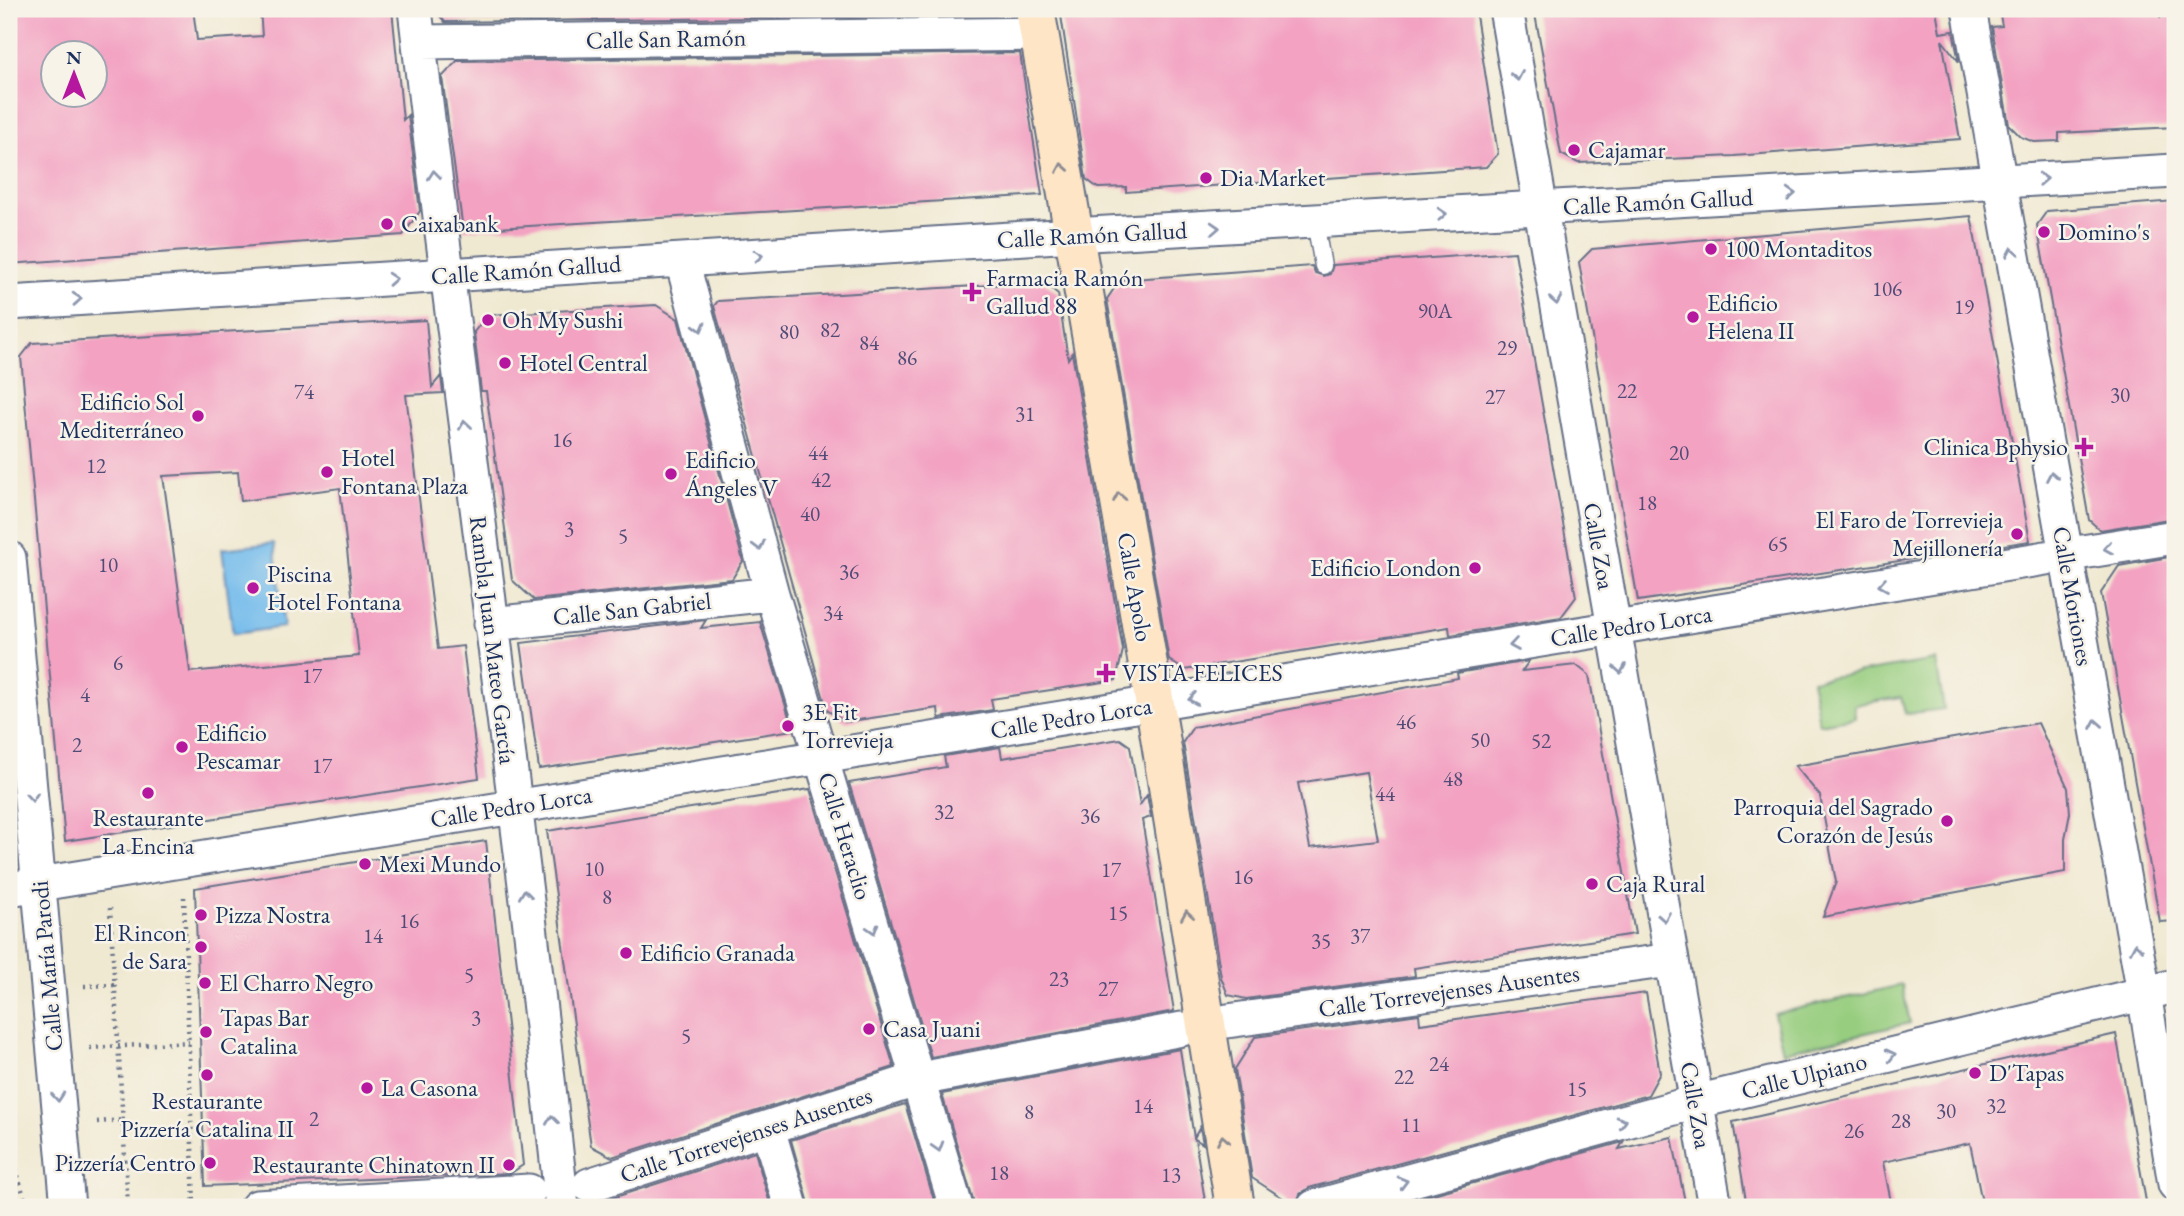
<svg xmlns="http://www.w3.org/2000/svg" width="2184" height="1216" viewBox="0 0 2184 1216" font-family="'EB Garamond',serif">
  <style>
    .green { fill: #97cd7f; stroke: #597e6e; stroke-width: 2 }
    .water { fill: #74bcec; stroke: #4876a5; stroke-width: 2 }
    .building { fill: #f3a2c2; fill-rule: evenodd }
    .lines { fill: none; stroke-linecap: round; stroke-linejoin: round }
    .lane-casing { stroke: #667087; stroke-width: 19 }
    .street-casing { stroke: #667087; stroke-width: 37 }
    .secondary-casing { stroke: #667087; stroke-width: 42 }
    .path { stroke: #667087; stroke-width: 4.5; stroke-dasharray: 2 5; stroke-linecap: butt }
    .lane { stroke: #fff; stroke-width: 16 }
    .street { stroke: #fff; stroke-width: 33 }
    .secondary { stroke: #fde5c5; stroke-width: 38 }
    .oneway { stroke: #8d97ae }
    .oneway2 { stroke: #8c8a92 }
    .poi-dot { fill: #b5179e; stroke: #f7f3e8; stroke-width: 2.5 }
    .labels { text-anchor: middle; stroke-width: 5; stroke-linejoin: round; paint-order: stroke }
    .number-label { font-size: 21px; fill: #514c77 }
    .street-label { font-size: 24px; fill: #1b2f5e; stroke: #f7f3e8 }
    .poi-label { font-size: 24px; fill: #1b2f5e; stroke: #f7f3e8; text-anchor: start }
  </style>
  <rect width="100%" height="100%" fill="#f7f3e8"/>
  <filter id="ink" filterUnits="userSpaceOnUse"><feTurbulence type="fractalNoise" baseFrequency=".0143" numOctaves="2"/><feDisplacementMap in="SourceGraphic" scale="14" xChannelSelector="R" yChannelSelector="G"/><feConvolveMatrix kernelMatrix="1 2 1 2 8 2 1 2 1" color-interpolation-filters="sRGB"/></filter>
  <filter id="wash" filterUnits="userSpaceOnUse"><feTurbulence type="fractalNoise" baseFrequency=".00686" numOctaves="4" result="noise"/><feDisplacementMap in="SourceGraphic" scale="28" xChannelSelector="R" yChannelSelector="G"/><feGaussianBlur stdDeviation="1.57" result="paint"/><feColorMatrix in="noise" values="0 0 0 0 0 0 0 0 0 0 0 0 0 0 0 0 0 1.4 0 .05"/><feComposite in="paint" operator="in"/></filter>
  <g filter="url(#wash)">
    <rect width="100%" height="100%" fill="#f0e9d2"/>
    <path class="green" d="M1936,660l8,49 -39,5 -4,-17 -47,8 1,13 -36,6 -7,-44z
      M1902,985l8,38 -127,29 -9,-38z"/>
    <path class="water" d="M274,543l10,84 -51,7 -11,-85z"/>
    <g id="blocks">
      <path class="building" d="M9,9h184l4,31 65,-4 -2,-27h132l11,111 5,-5 12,96 -17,24 -394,29zM52,52h42v42h-42z
        M434,9h567l-5,6 -551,7z
        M1060,9h415l23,145 -12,13 -360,25v-5l-28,1 -12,-9z
        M1534,9h402l4,24 13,-2 6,31 -17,-22 18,99 -226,17 -156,7 -17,-9z
        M1999,9h159l2,8 15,-1v111l-116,6v8l-25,1 -13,-5 -12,-12 -17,-98 10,-1z
        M1020,53l22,142 -579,35 -21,-153 15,-16z
        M2175,201v317l-75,12 -11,-10 -52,-295 10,-14z
        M1971,216l59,325 -392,60 -59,-339 13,-13z
        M1515,252l61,345 -15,20 -111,18 -1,-8 -265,43 -15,-10 -62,-361 13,-19 192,-14 3,7 9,3 6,-2 3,-9z
        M1044,282l14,12 10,65 4,-6 51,297 -7,30 -125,19 2,11 -54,8 -1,-10 -93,14 -18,-12 -113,-404 4,-5z
        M656,305l22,14 65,242 -11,18 -198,21 -22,-20 -26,-189h-5l-7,-59 13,-17z
        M426,320l6,67 9,-11 2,17 -37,2 32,254 25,-3 16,132 -414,63 -44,-484 11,-14zM238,472l3,29 99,-13 19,168 -169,16 -27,-196z
        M2175,556v365l-15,1 -59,-329 18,-27z
        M706,620l-5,8 59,-6 33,108 -254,39 -18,-126z
        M1529,661l-7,10 54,-6 13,10 46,259 -221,34 1,8 -169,23 -18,-4 -7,-18 -38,-235 10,-15 265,-49 -1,-5zM1366,772l12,68 -68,8 -12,-65z
        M2038,723l30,65 2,25 -5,26v33l-242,45 13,-35 -16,-86 -25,-30z
        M1120,739l10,7 10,59 7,-10 4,22 -9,3 32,191 -243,46 -82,-274 97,-16 -2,-11 56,-9 2,11z
        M810,789l84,278 -282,90 -21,-11 -44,-315z
        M486,841l37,324 -12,8 -306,13 -10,-298z
        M1646,993l14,80 -12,22 -339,93 -9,6 -5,13h-8l-1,-7 -34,-22 -17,-109 20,-32 164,-23 1,10z
        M2116,1034l31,173h-164l-13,-64 -87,19 9,45h-145l-14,-85z
        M1180,1049l14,89 6,-11 3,17 -8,-5 11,68h-231l-33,-113z
        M905,1104l31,103h-126l-19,-67z
        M1672,1137l14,70h-300l237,-65 -4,7z
        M755,1152l16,55h-176l8,-6z"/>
    </g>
  </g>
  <g filter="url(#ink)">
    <use href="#blocks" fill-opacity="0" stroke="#667087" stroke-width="2"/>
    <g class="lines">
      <defs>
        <path id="lane" d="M1315,222l8,44"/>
        <path id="street" d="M415,9c46,400 105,798 147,1198
          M1506,9l209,1198
          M1969,9l175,984 31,191
          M419,42l620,-8
          M682,261l90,333 184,613
          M9,303l1064,-68 1102,-64
          M9,558l59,649
          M491,624l281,-30
          M9,889l2166,-352
          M1227,1021l444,-61
          M935,1076l247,-47
          M768,1129l23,78
          M589,1185l314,-101
          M257,1207l272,-16
          M1314,1207l382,-105 479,-116"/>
        <path id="secondary" d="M1035,9l120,696 80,502"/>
      </defs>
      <use href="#lane" class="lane-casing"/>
      <use href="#street" class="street-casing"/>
      <use href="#secondary" class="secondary-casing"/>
      <path class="path" d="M184,897l10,310
        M110,908l18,299
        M84,986l30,-1
        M90,1048l99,-6
        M97,1122l26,-2
        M9,1169h7l11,38"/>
      <use href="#lane" class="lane"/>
      <use href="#street" class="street"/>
      <use href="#secondary" class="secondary"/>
    </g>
    <defs><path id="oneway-chevron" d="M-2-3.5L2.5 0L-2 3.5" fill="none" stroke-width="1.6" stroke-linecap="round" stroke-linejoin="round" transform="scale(1.75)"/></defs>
    <g class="oneway">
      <use href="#oneway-chevron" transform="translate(1517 76) rotate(80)"/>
      <use href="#oneway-chevron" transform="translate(434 175) rotate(-96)"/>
      <use href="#oneway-chevron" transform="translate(2043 179) rotate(-3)"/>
      <use href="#oneway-chevron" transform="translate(1791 194) rotate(-3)"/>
      <use href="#oneway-chevron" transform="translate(1442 214) rotate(-3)"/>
      <use href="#oneway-chevron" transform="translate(1215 228) rotate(-3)"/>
      <use href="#oneway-chevron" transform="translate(2012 252) rotate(-100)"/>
      <use href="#oneway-chevron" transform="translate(758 256) rotate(-4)"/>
      <use href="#oneway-chevron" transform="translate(392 279) rotate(-4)"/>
      <use href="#oneway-chevron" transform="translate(77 299) rotate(-4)"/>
      <use href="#oneway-chevron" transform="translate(1556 300) rotate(80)"/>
      <use href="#oneway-chevron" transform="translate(700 327) rotate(75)"/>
      <use href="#oneway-chevron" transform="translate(465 425) rotate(-98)"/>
      <use href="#oneway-chevron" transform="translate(2052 476) rotate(-100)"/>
      <use href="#oneway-chevron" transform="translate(759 546) rotate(75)"/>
      <use href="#oneway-chevron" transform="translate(2108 548) rotate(171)"/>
      <use href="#oneway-chevron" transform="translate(1883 585) rotate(171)"/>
      <use href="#oneway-chevron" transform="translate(1514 645) rotate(171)"/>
      <use href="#oneway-chevron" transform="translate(1620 669) rotate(80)"/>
      <use href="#oneway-chevron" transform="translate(1193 699) rotate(170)"/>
      <use href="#oneway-chevron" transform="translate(2096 724) rotate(-100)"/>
      <use href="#oneway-chevron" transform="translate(32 797) rotate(85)"/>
      <use href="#oneway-chevron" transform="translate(525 894) rotate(-97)"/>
      <use href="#oneway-chevron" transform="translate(1664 917) rotate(80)"/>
      <use href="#oneway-chevron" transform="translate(873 929) rotate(73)"/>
      <use href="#oneway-chevron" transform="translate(2136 948) rotate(-100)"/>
      <use href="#oneway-chevron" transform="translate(1891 1055) rotate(-14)"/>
      <use href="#oneway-chevron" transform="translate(58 1097) rotate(85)"/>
      <use href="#oneway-chevron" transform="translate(552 1120) rotate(-97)"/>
      <use href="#oneway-chevron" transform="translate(1622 1122) rotate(-15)"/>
      <use href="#oneway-chevron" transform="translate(938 1147) rotate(73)"/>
      <use href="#oneway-chevron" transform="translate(1403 1182) rotate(-15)"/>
    </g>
    <g class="oneway2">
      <use href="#oneway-chevron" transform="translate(1062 168) rotate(-100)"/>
      <use href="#oneway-chevron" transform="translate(1119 497) rotate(-100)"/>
      <use href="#oneway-chevron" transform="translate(1187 915) rotate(-99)"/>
      <use href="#oneway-chevron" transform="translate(1223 1140) rotate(-100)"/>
    </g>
  </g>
  <g class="poi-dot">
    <circle cx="1574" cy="150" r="7"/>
    <circle cx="1206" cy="178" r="7"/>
    <circle cx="387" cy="224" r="7"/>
    <circle cx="2044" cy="232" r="7"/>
    <circle cx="1711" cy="249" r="7"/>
    <path d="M968.5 281.5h7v7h7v7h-7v7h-7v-7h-7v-7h7z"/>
    <circle cx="1693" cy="317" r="7"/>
    <circle cx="488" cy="320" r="7"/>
    <circle cx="505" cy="363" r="7"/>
    <circle cx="198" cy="416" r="7"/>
    <path d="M2080.5 436.5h7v7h7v7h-7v7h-7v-7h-7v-7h7z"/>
    <circle cx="327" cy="472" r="7"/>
    <circle cx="671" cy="474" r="7"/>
    <circle cx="2017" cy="534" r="7"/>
    <circle cx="1475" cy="568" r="7"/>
    <circle cx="253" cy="588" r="7"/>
    <path d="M1102.5 662.5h7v7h7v7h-7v7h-7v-7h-7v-7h7z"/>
    <circle cx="788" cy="726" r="7"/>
    <circle cx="182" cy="747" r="7"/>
    <circle cx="148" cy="793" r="7"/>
    <circle cx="1947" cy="821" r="7"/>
    <circle cx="365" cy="864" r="7"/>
    <circle cx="1592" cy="884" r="7"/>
    <circle cx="201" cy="915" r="7"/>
    <circle cx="201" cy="947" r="7"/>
    <circle cx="626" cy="953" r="7"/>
    <circle cx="205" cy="983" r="7"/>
    <circle cx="869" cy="1029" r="7"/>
    <circle cx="206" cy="1032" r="7"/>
    <circle cx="1975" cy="1073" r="7"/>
    <circle cx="207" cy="1075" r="7"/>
    <circle cx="367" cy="1088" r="7"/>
    <circle cx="210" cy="1163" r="7"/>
    <circle cx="509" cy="1165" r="7"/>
  </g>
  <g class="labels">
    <g class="number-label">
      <text x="1887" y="296">106</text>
      <text x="1964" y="314">19</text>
      <text x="1435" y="318">90A</text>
      <text x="830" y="337">82</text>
      <text x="789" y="339">80</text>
      <text x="869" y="350">84</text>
      <text x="1507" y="355">29</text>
      <text x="907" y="365">86</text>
      <text x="1627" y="398">22</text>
      <text x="304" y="399">74</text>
      <text x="2120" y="402">30</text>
      <text x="1495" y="404">27</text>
      <text x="1025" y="421">31</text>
      <text x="562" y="447">16</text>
      <text x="818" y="460">44</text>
      <text x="1679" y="460">20</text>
      <text x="96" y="473">12</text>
      <text x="821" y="487">42</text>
      <text x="1647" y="510">18</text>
      <text x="810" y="521">40</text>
      <text x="569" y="536">3</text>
      <text x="623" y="543">5</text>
      <text x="1778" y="551">65</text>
      <text x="108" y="572">10</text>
      <text x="849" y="579">36</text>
      <text x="833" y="620">34</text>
      <text x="118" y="670">6</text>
      <text x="312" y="683">17</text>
      <text x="85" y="702">4</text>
      <text x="1406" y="729">46</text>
      <text x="1480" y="747">50</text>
      <text x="1541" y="748">52</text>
      <text x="77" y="752">2</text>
      <text x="322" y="773">17</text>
      <text x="1453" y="786">48</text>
      <text x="1385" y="801">44</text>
      <text x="944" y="819">32</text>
      <text x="1090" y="823">36</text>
      <text x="594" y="876">10</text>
      <text x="1111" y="877">17</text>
      <text x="1243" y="884">16</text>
      <text x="607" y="904">8</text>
      <text x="1118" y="920">15</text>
      <text x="409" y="928">16</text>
      <text x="373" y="943">14</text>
      <text x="1360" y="943">37</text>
      <text x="1321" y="948">35</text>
      <text x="469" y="982">5</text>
      <text x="1059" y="986">23</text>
      <text x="1108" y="996">27</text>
      <text x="476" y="1025">3</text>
      <text x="686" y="1043">5</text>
      <text x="1439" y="1071">24</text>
      <text x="1404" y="1084">22</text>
      <text x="1577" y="1096">15</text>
      <text x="1143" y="1113">14</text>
      <text x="1996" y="1113">32</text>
      <text x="1946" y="1118">30</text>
      <text x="1029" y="1119">8</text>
      <text x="314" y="1126">2</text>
      <text x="1901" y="1128">28</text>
      <text x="1411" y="1132">11</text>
      <text x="1854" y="1138">26</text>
      <text x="999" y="1180">18</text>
      <text x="1171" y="1182">13</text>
    </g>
    <g class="street-label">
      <text transform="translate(666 39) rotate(-1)" y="8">Calle San Ramón</text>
      <text transform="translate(1658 202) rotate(-3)" y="8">Calle Ramón Gallud</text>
      <text transform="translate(1092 235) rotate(-3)" y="8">Calle Ramón Gallud</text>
      <text transform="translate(526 270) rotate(-4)" y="8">Calle Ramón Gallud</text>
      <text transform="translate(1599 546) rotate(80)" y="8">Calle Zoa</text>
      <text transform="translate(1135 587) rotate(80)" y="8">Calle Apolo</text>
      <text transform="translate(2073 596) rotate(80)" y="8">Calle Moriones</text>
      <text transform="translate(632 609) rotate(-6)" y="8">Calle San Gabriel</text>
      <text transform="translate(1631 626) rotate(-9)" y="8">Calle Pedro Lorca</text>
      <text transform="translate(493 640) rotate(83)" y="8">Rambla Juan Mateo García</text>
      <text transform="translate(1071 718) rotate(-9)" y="8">Calle Pedro Lorca</text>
      <text transform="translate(511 807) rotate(-9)" y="8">Calle Pedro Lorca</text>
      <text transform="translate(845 836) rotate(73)" y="8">Calle Heraclio</text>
      <text transform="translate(47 966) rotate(-95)" y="8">Calle María Parodi</text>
      <text transform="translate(1449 991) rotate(-8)" y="8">Calle Torrevejenses Ausentes</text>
      <text transform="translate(1804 1076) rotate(-14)" y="8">Calle Ulpiano</text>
      <text transform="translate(1696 1105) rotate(80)" y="8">Calle Zoa</text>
      <text transform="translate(746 1135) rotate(-18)" y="8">Calle Torrevejenses Ausentes</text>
    </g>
    <g class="poi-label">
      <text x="1588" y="158">Cajamar</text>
      <text x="1220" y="186">Dia Market</text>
      <text x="401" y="232">Caixabank</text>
      <text x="2058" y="240">Domino's</text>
      <text x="1725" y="257">100 Montaditos</text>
      <text x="986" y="286">Farmacia Ramón<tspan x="986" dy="28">Gallud 88</tspan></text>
      <text x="1707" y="311">Edificio<tspan x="1707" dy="28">Helena II</tspan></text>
      <text x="502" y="328">Oh My Sushi</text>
      <text x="519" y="371">Hotel Central</text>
      <text x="184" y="410" text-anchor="end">Edificio Sol<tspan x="184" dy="28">Mediterráneo</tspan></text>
      <text x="2068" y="455" text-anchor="end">Clinica Bphysio</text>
      <text x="341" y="466">Hotel<tspan x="341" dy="28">Fontana Plaza</tspan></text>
      <text x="685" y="468">Edificio<tspan x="685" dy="28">Ángeles V</tspan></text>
      <text x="2003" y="528" text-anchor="end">El Faro de Torrevieja<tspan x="2003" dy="28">Mejillonería</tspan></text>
      <text x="1461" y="576" text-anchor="end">Edificio London</text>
      <text x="267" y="582">Piscina<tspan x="267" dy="28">Hotel Fontana</tspan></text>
      <text x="1122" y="681">VISTA FELICES</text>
      <text x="802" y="720">3E Fit<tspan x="802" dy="28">Torrevieja</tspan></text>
      <text x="196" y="741">Edificio<tspan x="196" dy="28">Pescamar</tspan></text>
      <text x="1933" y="815" text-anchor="end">Parroquia del Sagrado<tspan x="1933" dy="28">Corazón de Jesús</tspan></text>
      <text x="148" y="826" text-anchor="middle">Restaurante<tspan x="148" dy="28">La Encina</tspan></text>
      <text x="379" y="872">Mexi Mundo</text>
      <text x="1606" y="892">Caja Rural</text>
      <text x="215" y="923">Pizza Nostra</text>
      <text x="187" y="941" text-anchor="end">El Rincon<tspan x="187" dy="28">de Sara</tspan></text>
      <text x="640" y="961">Edificio Granada</text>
      <text x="219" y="991">El Charro Negro</text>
      <text x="220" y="1026">Tapas Bar<tspan x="220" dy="28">Catalina</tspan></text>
      <text x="883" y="1037">Casa Juani</text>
      <text x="1989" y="1081">D'Tapas</text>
      <text x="381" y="1096">La Casona</text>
      <text x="207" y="1109" text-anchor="middle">Restaurante<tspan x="207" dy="28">Pizzería Catalina II</tspan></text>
      <text x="196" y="1171" text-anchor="end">Pizzería Centro</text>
      <text x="495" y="1173" text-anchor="end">Restaurante Chinatown II</text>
    </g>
  </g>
  <rect width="2184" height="1216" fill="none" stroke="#f7f3e8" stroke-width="35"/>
  <g transform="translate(74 74)"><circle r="33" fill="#f7f3e8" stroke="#9fa5b1" stroke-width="2"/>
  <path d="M0-5L12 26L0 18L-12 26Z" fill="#b5179e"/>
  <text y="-10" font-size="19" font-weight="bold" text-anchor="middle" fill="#1b2f5e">N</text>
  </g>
</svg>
